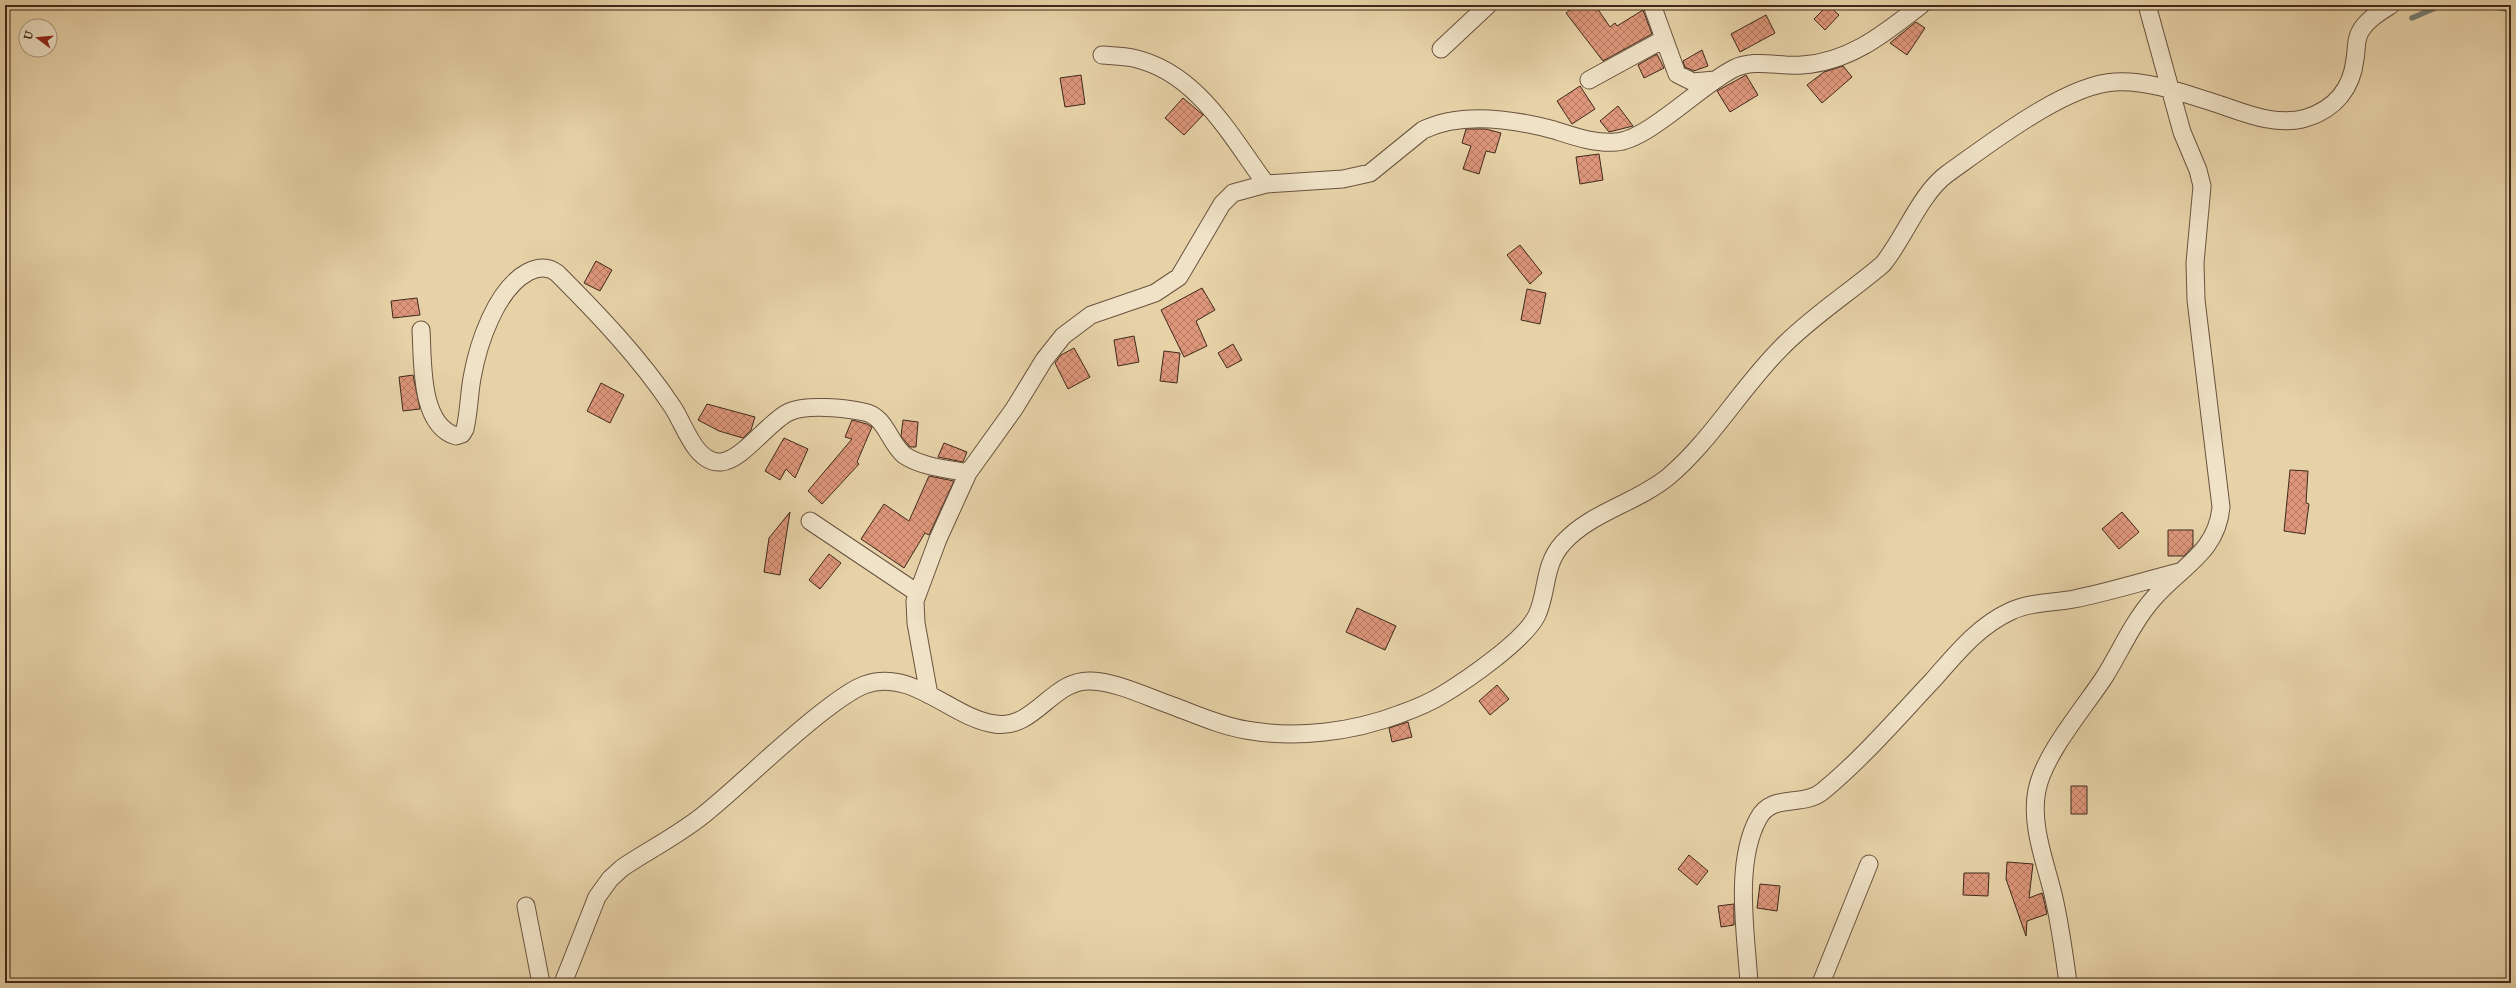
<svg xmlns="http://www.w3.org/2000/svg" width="2516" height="988" viewBox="0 0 2516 988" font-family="'IM FELL Great Primer',serif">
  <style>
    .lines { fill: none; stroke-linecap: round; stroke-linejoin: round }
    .stream { stroke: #767d76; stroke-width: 5.5 }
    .building { fill: url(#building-cross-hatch); stroke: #3f291b }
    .minor-casing { stroke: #69533e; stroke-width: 19 }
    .minor { stroke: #efe2c6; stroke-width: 17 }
  </style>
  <defs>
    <pattern id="building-cross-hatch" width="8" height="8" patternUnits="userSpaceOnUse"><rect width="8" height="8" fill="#dd967a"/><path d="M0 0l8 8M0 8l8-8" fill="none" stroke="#b57a63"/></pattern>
  </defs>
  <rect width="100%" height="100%" fill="#e7d2a8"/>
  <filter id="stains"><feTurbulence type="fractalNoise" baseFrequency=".005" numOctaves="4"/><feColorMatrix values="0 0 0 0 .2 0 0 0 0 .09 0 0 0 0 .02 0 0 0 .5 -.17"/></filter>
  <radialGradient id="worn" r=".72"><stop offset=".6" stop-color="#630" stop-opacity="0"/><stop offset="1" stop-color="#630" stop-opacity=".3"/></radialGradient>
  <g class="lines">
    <path class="stream" d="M2486,5l25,5
      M2412,18l30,-13"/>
  </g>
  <path class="building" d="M1577,5h18l15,22 5,-4 2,3 26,-16 9,24 -49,27 -37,-48z
    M1828,5l11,10 -14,15 -11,-11z
    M1766,15l9,18 -35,19 -9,-18z
    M1916,22l9,6 -18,27 -17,-12z
    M1702,50l6,16 -14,5 -9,-4 -2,-6z
    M1657,54l7,14 -20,10 -6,-13z
    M1843,66l9,11 -30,26 -15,-18 17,-13z
    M1081,75l4,29 -20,3 -5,-29z
    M1746,75l12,20 -28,17 -13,-21z
    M1580,86l15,23 -23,15 -15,-23z
    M1183,98l20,17 -19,20 -19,-17z
    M1618,106l15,20 -24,6 -9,-11z
    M1466,129h20l15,4 -6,20 -9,-2 -7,23 -16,-5 8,-23 -9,-3z
    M1599,154l4,26 -23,4 -4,-27z
    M1520,245l22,28 -12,11 -23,-29z
    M596,261l16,9 -12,21 -16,-8z
    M1202,288l13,22 -19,11 11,25 -23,11 -23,-47z
    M1527,289l19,4 -6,31 -19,-4z
    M417,298l3,17 -27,3 -2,-17z
    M1134,336l5,26 -21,4 -4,-26z
    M1233,344l9,16 -15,8 -9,-15z
    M1074,348l16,29 -22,12 -13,-26 6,-8z
    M1164,351l16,2 -3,30 -17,-2z
    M413,375l7,34 -17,2 -4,-34z
    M601,383l23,12 -14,28 -23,-12z
    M707,404l48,13 -4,13 -8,8 -24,-7 -21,-11z
    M852,420l15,4 5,3 -15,35 2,2 -37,40 -14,-13 44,-52 -7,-2z
    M903,420l15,2 -2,25h-6l-9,-11z
    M784,438l24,11 -13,29 -9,-9 -6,11 -15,-9z
    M944,443l23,9 -4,10 -25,-5z
    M2290,470l18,1 -2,32 3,1 -4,30 -21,-3z
    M929,476l25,5 -25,54 -4,-2 -21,35 -43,-29 23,-35 25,17z
    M790,512l-10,63 -16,-3 5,-34z
    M2122,512l17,20 -20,17 -17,-20z
    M2168,530h25v16l-9,10h-16z
    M829,554l12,9 -21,26 -11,-9z
    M1357,608l39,18 -11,24 -39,-18z
    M1497,685l12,14 -19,16 -11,-14z
    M1408,722l4,15 -20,5 -3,-14z
    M2071,786h16v28h-16z
    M1689,855l19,16 -11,14 -19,-16z
    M2007,862l26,2 -4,34 13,-5 1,3 4,18 -20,7 -1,15 -20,-57z
    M1964,873h25l-1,23 -25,-1z
    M1760,884l20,2 -3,25 -20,-3z
    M1734,904v21l-13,2 -3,-21z"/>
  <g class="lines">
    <defs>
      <path id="minor" d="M1652,5l25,69 16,8 22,-2
        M1441,49l47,-44
        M1102,55c11,1 21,1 31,3 64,14 97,77 133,126
        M1589,80l75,-41
        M421,330c2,30 -2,95 35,106l6,-2 3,-5c4,-17 4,-34 7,-51 6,-34 24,-89 56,-106 10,-5 20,-6 29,1 41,41 83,85 115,133 12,17 23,58 49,56 22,-2 48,-41 68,-50 17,-8 57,-4 75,0 22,4 25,31 40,43 17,12 45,14 64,18
        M810,521l106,71
        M929,695l-13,-72 -1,-22 23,-62 30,-66 46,-64 30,-49 19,-24 28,-21 64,-22 24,-16 43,-73 11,-11 33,-9 77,-5 27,-6 53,-43c39,-19 90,-11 131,0 19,6 41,14 62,12 32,-2 85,-57 117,-73 21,-11 46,-2 69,-4 48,-3 83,-32 119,-60
        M526,906l15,77
        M563,983l34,-86 13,-18 12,-11c28,-19 59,-34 85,-56 40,-33 76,-70 118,-102 12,-9 24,-19 39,-25 48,-18 87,33 131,39 40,6 57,-45 96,-43 27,1 56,16 82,25 24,9 48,20 73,24 50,9 107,2 154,-16 14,-5 29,-11 42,-19 25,-15 83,-55 95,-80 11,-24 6,-50 26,-72 28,-31 73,-40 105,-66 43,-36 73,-89 113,-129 30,-31 68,-55 102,-84 22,-27 37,-70 64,-90 41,-29 119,-90 168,-92 34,-2 71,12 103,22 27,9 59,23 88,14 29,-9 46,-30 49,-59 2,-9 0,-18 5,-27 6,-12 20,-20 31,-27
        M1749,983c-3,-50 -15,-119 9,-164 14,-27 45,-11 65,-28 39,-32 75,-74 110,-111 23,-26 45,-54 78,-69 19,-9 42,-8 63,-12 35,-7 70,-18 105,-27
        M1821,983l48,-119
        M2068,983c-4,-30 -8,-60 -15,-89 -8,-33 -23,-70 -16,-104 7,-36 48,-83 68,-114 16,-26 28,-54 48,-77 27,-32 64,-46 68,-92l-25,-207 -1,-37 7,-77 -4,-16 -16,-38 -35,-127"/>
    </defs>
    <use href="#minor" class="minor-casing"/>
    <use href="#minor" class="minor"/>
  </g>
  <rect width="2516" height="988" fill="none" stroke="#e7d2a8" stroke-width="20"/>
  <rect x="6" y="6" width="2504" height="976" fill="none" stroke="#3f291b" stroke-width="2"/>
  <rect x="10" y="10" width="2496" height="968" fill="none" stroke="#3f291b"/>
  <g transform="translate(38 38) rotate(286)"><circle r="19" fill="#efe2c6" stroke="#a99882"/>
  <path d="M0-3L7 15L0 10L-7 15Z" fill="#8f2418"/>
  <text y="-6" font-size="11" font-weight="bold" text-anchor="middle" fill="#3f291b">U</text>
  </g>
  <rect width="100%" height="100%" filter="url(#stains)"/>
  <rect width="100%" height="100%" fill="url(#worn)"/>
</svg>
